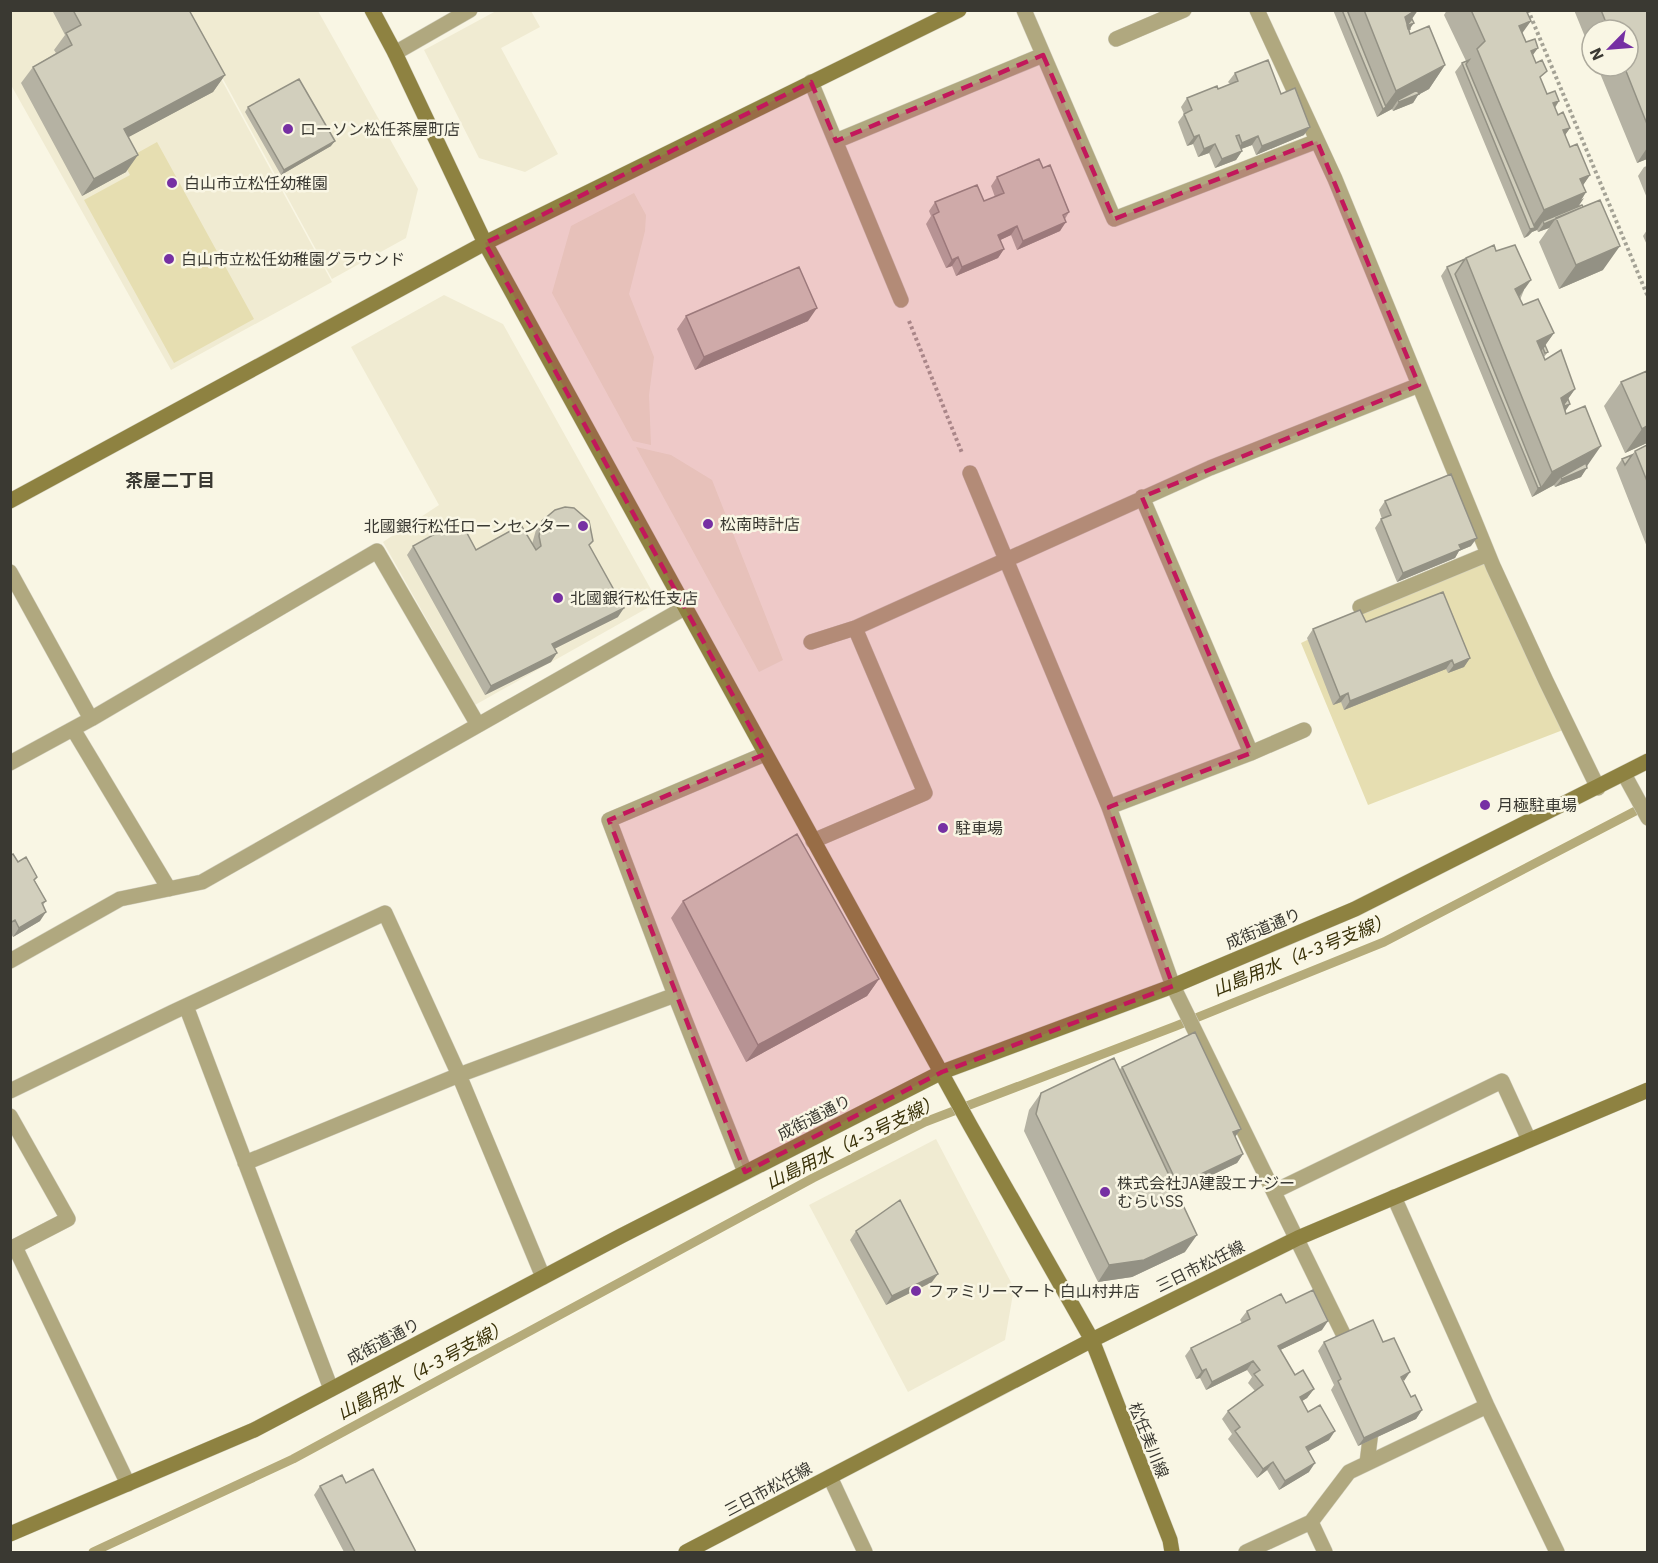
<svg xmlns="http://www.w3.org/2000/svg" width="1658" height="1563" viewBox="0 0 1658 1563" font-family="'IBM Plex Sans','Noto Sans JP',sans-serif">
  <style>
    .built { fill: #f0ebd2 }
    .green { fill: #e6deb1 }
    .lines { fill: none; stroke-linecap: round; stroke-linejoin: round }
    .stream { stroke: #b5ab7a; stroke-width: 9 }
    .street-casing { stroke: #d3d0c0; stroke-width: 16 }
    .secondary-casing { stroke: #d3d0c0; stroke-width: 16 }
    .path { stroke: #a4a295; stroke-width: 4; stroke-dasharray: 3 3; stroke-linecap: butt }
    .street { stroke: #b0a87f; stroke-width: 15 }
    .secondary { stroke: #8e8241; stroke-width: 15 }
    .wall { fill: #b5b2a3 }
    .shaded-wall { fill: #939184 }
    .building { fill: #d2cfbd; stroke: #939184; stroke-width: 1.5 }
    .marked { fill: #c2185b; fill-opacity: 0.2; stroke: #c2185b; stroke-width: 4.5; stroke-dasharray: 12 8; stroke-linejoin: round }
    .poi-dot { fill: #7630a3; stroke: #f9f6e4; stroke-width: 2 }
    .labels { text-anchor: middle; stroke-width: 5; stroke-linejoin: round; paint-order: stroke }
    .poi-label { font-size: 16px; fill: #3a3932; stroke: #f9f6e4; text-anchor: start }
    .street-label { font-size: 16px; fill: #3a3932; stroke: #f9f6e4 }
    .neighbourhood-label { font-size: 18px; font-weight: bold; fill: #3a3932; stroke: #f9f6e4 }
    .water-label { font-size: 18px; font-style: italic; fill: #393107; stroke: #f9f6e4 }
  </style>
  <rect width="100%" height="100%" fill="#f9f6e4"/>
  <path class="built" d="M10,11h174l148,271 -161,88 -160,-285z
    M186,11h132l100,178 -12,49 -74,41z
    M496,11h35l9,16 -39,21 57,106 -33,18 -46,-14 -55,-108z
    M634,193l12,22 -1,16 -16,63 25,63 -5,38 2,50 -18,-4 -81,-148 19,-67z
    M444,295l59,29 155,278 -183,103 -92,-163 56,-37 -88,-158z
    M636,447l35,8 41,25 71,180 -24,12z
    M936,1139l78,149 -9,52 -97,52 -99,-187z"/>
  <path class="green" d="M157,142l97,177 -80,44 -90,-163 46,-25 -7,-14z
    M1481,556l82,174 -195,75 -67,-162z"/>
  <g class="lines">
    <path class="stream" d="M93,1552l200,-93 520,-281 112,-56 251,-96 208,-84 261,-136"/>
    <defs>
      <path id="street" d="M1024,10l90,209 203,-78
        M1257,10l78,169 158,387 53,115 52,107
        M1116,39l68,-29
        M395,53l75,-43
        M811,82l90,218
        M836,141l207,-86
        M970,473l139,334 64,179 178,364
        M10,572l81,147
        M1360,607l128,-53
        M811,642l44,-14 355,-160 209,-83
        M73,729l96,160
        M1251,753l53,-23
        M10,763l81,-44 286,-168 101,174
        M1624,774l24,44
        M1109,807l142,-54 -109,-256
        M813,841l112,-48 -70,-165
        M10,961l110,-62 82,-17 484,-275
        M186,1006l145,383
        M10,1091l163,-79 212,-99 74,162 84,202
        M10,1116l58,103 -58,30
        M245,1163l214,-88 216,-80
        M745,1172l-70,-177 -66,-175 156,-66
        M1275,1191l227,-110 27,59
        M1394,1197l93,209 70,146
        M15,1247l113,237
        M1367,1463l5,-40
        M830,1477l35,75
        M1311,1522l14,30
        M1246,1552l65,-30 38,-50 138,-66"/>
      <path id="secondary" d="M372,10l23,43 90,190 485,882 122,215 78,200 2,12
        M10,501l475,-258 474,-233
        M10,1534l244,-104 367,-194 321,-164 231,-86 182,-77 293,-148
        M686,1552l406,-212 206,-102 350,-148"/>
    </defs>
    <use href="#street" class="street-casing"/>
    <use href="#secondary" class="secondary-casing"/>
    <path class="path" d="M1528,10l120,287
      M909,321l53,132"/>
    <use href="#street" class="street"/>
    <use href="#secondary" class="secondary"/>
  </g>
  <path class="wall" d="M52,10h137l36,65 -12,17 -85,45 -2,35 -44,24 -61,-113 12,-16 23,-14 -2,-3 11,-15z
    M1333,10h85l-6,9 -3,12 1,3 35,31 -16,24 -11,6 -5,8 -20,8 -1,-2 -15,8z
    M1447,10h79l-4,23 11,22 8,25 6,14 12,7 -4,7 3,7 12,13 -5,7 5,12 20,28 -7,10 3,7 -8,14 25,64 -44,19 -20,-47 10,-14 -11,4 -1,-2 -5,2 -4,4 -4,2 -69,-166 7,-9 4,-2 -22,-46z
    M1574,10h73v149l-10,4 -40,-97h31v-36h-36v24z
    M1235,73l46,21 23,41 -48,20 -4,-10 -11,4 1,2 -6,9 -21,8 -6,-15 -11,4 -5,-13 -6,2 -9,-24 6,-8 -3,-7 6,-9 31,-9 12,-5 -2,-2z
    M248,107l83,39 -50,29 -36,-63z
    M1647,166v32l-9,-22 6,-9z
    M1043,168l26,44 -4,7 -5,12 -43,19 -6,-15 -11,5 4,9 -6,9 -42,18 -4,-10 -6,2 -20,-44 5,-8 -2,-5 6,-9 49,-1 11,-4 -4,-11 6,-9z
    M1647,230v15l-4,-9z
    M1496,251l28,39 -4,10 3,5 31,28 -9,12 3,7 -4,5 1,3 30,29 -7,10 2,5 -5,7 22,55 -6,11 -26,10 -1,-2 -22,12 -91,-221 6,-9 19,-9z
    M686,316l122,5 -113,49 -18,-41z
    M1647,371v72l-22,10 -21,-47 17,-24z
    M1647,445v102l-31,-79 6,-9 10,-4 3,-4z
    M1385,501l86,45 -12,5 -4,7 -58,24 -22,-54 6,-9h1l-3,-9z
    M542,521l47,25 29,71 -64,32 -3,13 -66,33 -78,-140 6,-9 63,4 56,-6 4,-14z
    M1366,622l104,36 -6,9 -16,6 -2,-4 -102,41 -3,-8 -8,3 -26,-67 6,-9z
    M10,856l8,6 17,19 11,20 -3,4 -3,16 -27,16 -3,-5z
    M683,901l196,78 -12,17 -121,66 -75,-144z
    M1122,1067l113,70 8,17 -6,9 -60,29 8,60 -53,25 -34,5 -74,-151 5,-21 12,-17 78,-23z
    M856,1231l76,51 -46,23 -36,-65z
    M1286,1303l36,27 -42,20 15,25 19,14 -7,9 -5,3 6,11 21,28 -21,11 1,21 -30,18 -12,-20 -10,8 -29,-39 4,-5 -10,-15 6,-8 27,-20 -7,-8 4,-6 -5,-7 -41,20 -6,-12 -4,1 -11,-23 6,-8 51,-25 -2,-3 7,-9z
    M1324,1342h59l28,55 11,13 -6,9 -58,27 -27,-56 3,-5 -16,-34z
    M346,1483l70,69h-72l-30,-57 6,-9z"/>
  <path class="shaded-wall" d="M1416,10h2l-15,21 6,-6 5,-2 -10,14 -17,7 18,-27z
    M1531,21l-16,22 4,-17z
    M1538,48l-16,22 9,-19z
    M1445,65l-16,24 -11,6 -5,8 -20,8 6,-9 -1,-2 -6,9 -15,8 19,-26z
    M225,75l-12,17 -101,54 12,-17z
    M1559,101l-15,22 9,-20z
    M1310,127l-6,8 -48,20 6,-9z
    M1570,128l-17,24 10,-22z
    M1199,135l-6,9 -6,2 7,-9z
    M1258,136l-6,9 -16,6 6,-8z
    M335,141l-4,5 -50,29 3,-5z
    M1215,144l-6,9 -11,4 6,-8z
    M1647,148v11l-10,4z
    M1242,151l-6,9 -21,8 7,-9z
    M138,155l-12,17 -44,24 12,-17z
    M1590,175l-15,22 11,-5 -5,8 3,-2 -6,9 -22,11 -7,10 -11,4 6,-8 -1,-3 -6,9 -5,2 -4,4 -4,2 20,-28 36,-31z
    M1066,222l-6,9 -43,19 6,-9z
    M1017,226l-6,9 -19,9 6,-9z
    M1620,246l-17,24 -44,19 17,-24z
    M1004,249l-6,9 -42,18 6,-9z
    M958,257l-6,9 -6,2 6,-8z
    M1531,280l-17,24 1,-15z
    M817,308l-9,13 -113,49 9,-13z
    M1554,333l-17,24v-16z
    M1575,389l-17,24 3,-15z
    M1570,404l-6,9 -5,2 6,-9z
    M1647,426v17l-22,10 17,-24z
    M1601,446l-16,23 2,-1 -6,9 -26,10 7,-8 -1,-2 -7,8 -22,12 6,-9 3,-1 11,-15z
    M1477,538l-6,8 -12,5 -4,7 -58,24 6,-9 56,-28z
    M624,608l-6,9 -72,36 6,-9z
    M557,653l-6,9 -66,33 6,-9z
    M1470,658l-6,9 -16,6 6,-8z
    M1452,660l-6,9 -102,41 6,-9z
    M1348,693l-7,9 -8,3 7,-8z
    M46,912l-6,9 -27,16 6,-9z
    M879,979l-12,17 -121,66 12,-17z
    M1241,1129l-6,8 -2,-5z
    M1243,1154l-6,9 -65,31 6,-9z
    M1197,1235l-12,17 -53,25 -34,5 11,-17z
    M938,1274l-6,8 -46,23 6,-9z
    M1328,1321l-6,9 -50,24 6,-8z
    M1253,1361l-6,9 -41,20 6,-8z
    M1206,1369l-6,9 -4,1 6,-8z
    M1410,1372l-6,9 -3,-4z
    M1314,1389l-7,9 -13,8 6,-9z
    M1422,1410l-6,9 -58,27 6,-8z
    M1335,1431l-6,9 -29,16 6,-9z
    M1273,1462l-6,8 -10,8 6,-9z
    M1315,1463l-6,9 -30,18 6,-9z"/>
  <path class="building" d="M73,10h116l36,65 -101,54 14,26 -44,24 -61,-112 39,-22 -6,-12 15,-8z
    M1342,10h5l39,97 -3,2z
    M1364,10h52l-11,7 5,17 19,-8 16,39 -49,26z
    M1471,10h55l5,11 -12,5 7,16 9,-3 3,9 -7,3 5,12 6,-3 5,11 -7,6 7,17 8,-3 4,10 -6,2 5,12 5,-3 7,16 -7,2 7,17 7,-3 13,31 -10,4 6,13 -42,18 -67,-161 8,-8z
    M1601,10h46v114l-23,-58h4v-36h-19z
    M1412,19l2,4 -5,2 1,4h-2l-1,-4z
    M1268,60l13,34 14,-6 15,39 -48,19 -4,-10 -16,7 -3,-8 -3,1 6,15 -20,8 -7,-15 -11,5 -5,-14 -5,2 -10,-23 8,-4 -5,-12 30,-12 1,3 20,-8 -3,-8z
    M1469,60l-3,4 69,164 -5,1 -68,-166z
    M299,79l36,62 -51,29 -36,-63z
    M1417,90l2,4 -20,8 -1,-2z
    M1039,159l4,9 7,-3 19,47 -6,3 3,7 -43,19 -6,-15 -19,9 6,14 -42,18 -4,-10 -6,3 -19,-45 6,-3 -4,-10 42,-17 7,16 20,-8 -7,-16z
    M1600,200l20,46 -44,19 -20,-47z
    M1582,205l1,2 -39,17 -1,-3z
    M1494,245l2,6 19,-6 16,35 -16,9 8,16 15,-6 16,34 -17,8 8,19 16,-10 14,39 -14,9 5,16 19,-8 16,40 -49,26 -86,-214z
    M1465,259l-10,15 86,213 -3,1 -91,-221z
    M799,267l18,41 -113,49 -18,-41z
    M1545,345l3,7 -3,1 -2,-5z
    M1647,371v55l-5,3 -21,-47z
    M1568,399l2,5 -5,2 -1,-2z
    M1647,445v36l-12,-30z
    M1632,455l-7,10 -3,-6z
    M1586,463l1,5 -25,11 -1,-2z
    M1451,474l26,64 -18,7 2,4 -58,24 -22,-54 10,-4 -6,-14z
    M565,507l9,1 15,13 4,20 -4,4 35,63 -72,36 5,9 -66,33 -78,-140 47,-26 16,30 45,-25 15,25 5,-4 -2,-10 3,-15 13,-11z
    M1443,592l27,66 -16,7 -2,-5 -102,41 -2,-8 -8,4 -27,-68 47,-19 6,12z
    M797,834l82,145 -121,66 -75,-144z
    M13,854l5,8 8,-5 11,20 -3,3 12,21 -4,2 4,9 -27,16 -4,-8 -5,3v-67z
    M1195,1032l46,97 -8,3 10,22 -65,31 -56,-118z
    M1114,1058l83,177 -53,25 -35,5 -73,-151 5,-21z
    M900,1200l38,74 -46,22 -36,-65z
    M1313,1290l15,31 -50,25 17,29 8,-5 11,19 -14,8 8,15 12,-7 15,26 -29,16 9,16 -30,18 -12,-19 -10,7 -28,-38 5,-4 -12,-16 35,-26 -9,-11 6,-4 -7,-9 -41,21 -6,-13 -4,2 -11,-23 59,-29 -3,-8 34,-17 5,9z
    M1373,1320l10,22 11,-4 16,34 -9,5 10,20 4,-2 7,15 -58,28 -26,-57 3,-2 -17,-37z
    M373,1469l43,83h-61l-35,-66 22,-11 4,8z"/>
  <path class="marked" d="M1043,55l71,164 203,-78 102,244 -277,112 109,256 -142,54 64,179 -231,86 -197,100 -136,-352 156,-66 -280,-511 326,-161 25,59z"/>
  <g class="poi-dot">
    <circle cx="288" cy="129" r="6"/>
    <circle cx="172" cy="183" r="6"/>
    <circle cx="169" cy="259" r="6"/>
    <circle cx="708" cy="524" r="6"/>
    <circle cx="583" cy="526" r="6"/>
    <circle cx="558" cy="598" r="6"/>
    <circle cx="1485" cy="805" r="6"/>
    <circle cx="943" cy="828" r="6"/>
    <circle cx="1105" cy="1192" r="6"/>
    <circle cx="916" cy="1291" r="6"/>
  </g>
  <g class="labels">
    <g class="poi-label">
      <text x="300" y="135">ローソン松任茶屋町店</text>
      <text x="184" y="189">白山市立松任幼稚園</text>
      <text x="181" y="265">白山市立松任幼稚園グラウンド</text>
      <text x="720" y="530">松南時計店</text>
      <text x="571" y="532" text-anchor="end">北國銀行松任ローンセンター</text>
      <text x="570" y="604">北國銀行松任支店</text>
      <text x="1497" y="811">月極駐車場</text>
      <text x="955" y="834">駐車場</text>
      <text x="1117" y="1189">株式会社JA建設エナジー<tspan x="1117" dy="18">むらいSS</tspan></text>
      <text x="928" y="1297">ファミリーマート 白山村井店</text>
    </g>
    <g class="street-label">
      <text transform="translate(1263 928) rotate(-23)" y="6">成街道通り</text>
      <text transform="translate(814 1117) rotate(-27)" y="6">成街道通り</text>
      <text transform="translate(1200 1266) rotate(-26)" y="6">三日市松任線</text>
      <text transform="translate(383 1341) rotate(-28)" y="6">成街道通り</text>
      <text transform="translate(1149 1440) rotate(68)" y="6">松任美川線</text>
      <text transform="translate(768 1489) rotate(-28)" y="6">三日市松任線</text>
    </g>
    <g class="neighbourhood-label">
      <text x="170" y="487">茶屋二丁目</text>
    </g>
    <g class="water-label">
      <text transform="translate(1302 955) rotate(-22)" y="6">山島用水（4-3号支線）</text>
      <text transform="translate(853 1142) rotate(-26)" y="6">山島用水（4-3号支線）</text>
      <text transform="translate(423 1370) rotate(-28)" y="6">山島用水（4-3号支線）</text>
    </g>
  </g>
  <rect width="1658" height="1563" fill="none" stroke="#3a3932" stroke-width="24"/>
  <g transform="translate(1610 48) rotate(245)"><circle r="28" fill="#f9f6e4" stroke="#adaa9d" stroke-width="1.5"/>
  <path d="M0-4.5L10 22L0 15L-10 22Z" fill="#7630a3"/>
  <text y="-9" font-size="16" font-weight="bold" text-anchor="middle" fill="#3a3932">N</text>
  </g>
</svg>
